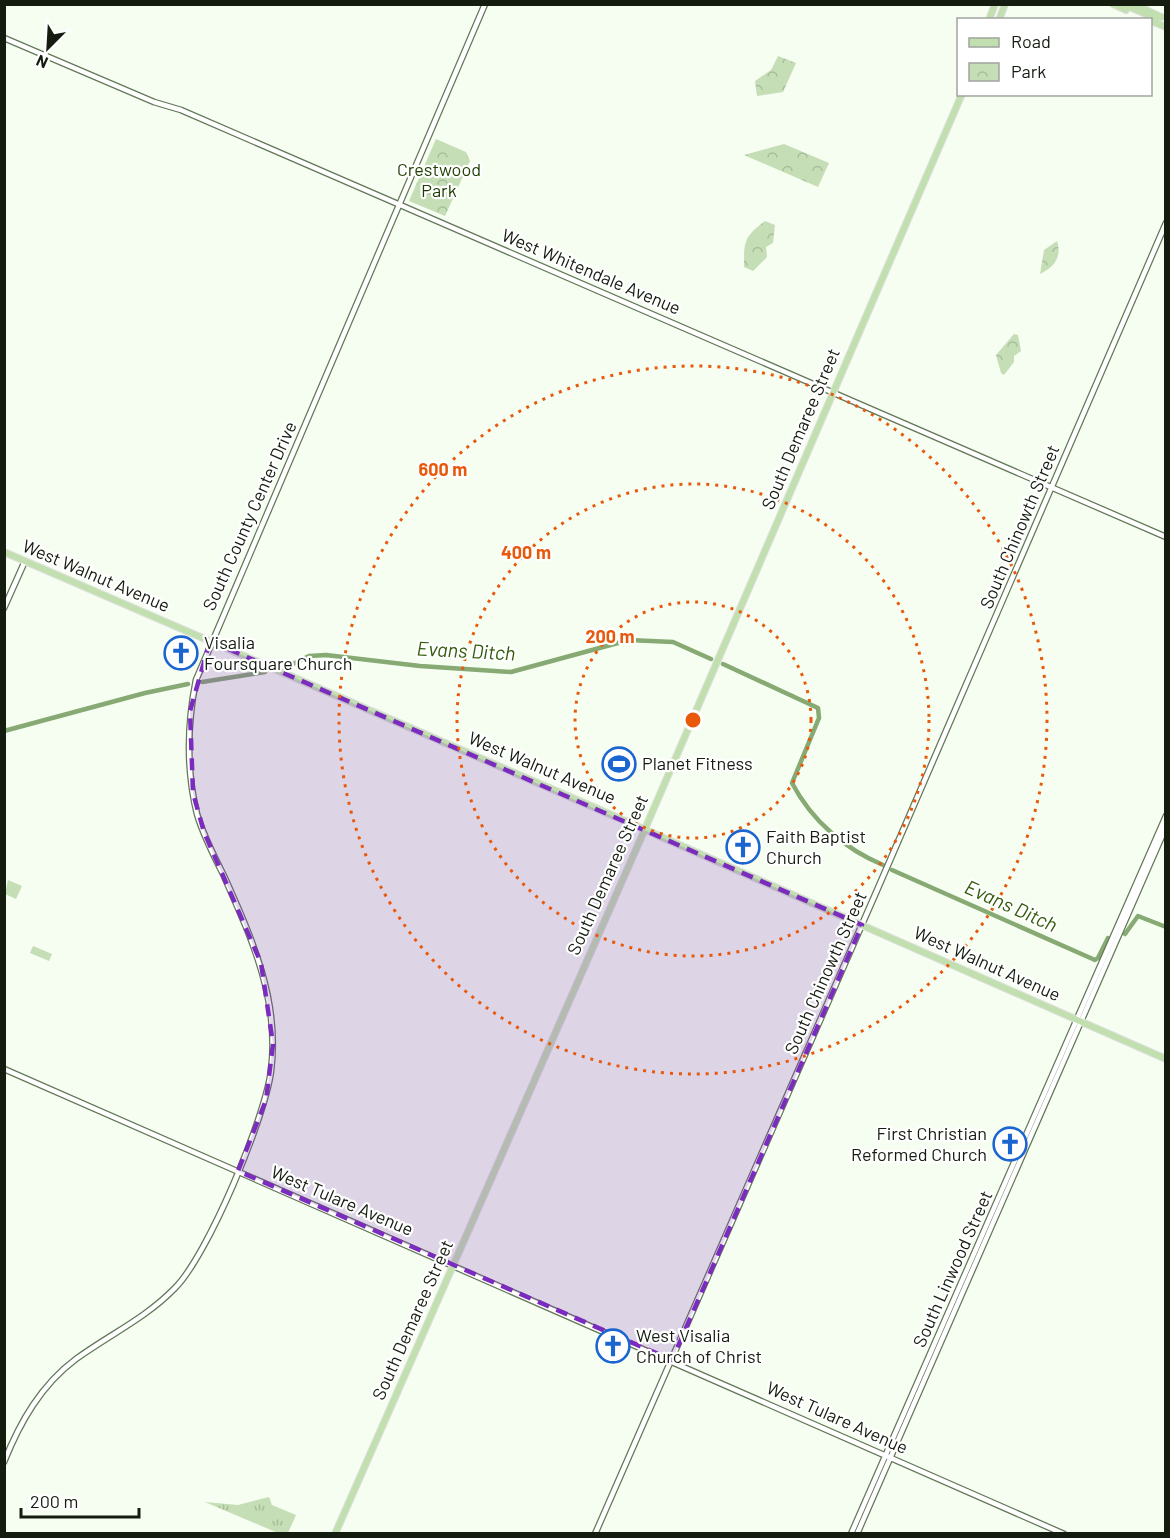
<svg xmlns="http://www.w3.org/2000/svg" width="1170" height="1538" viewBox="0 0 1170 1538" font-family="Barlow,sans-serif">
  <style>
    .grass { fill: url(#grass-tufts) }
    .park { fill: url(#park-crowns) }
    .pitch { fill: #c5deb6 }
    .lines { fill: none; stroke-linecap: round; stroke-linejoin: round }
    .canal { stroke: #87a973; stroke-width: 4.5 }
    .minor-casing { stroke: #647759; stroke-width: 7 }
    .major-casing { stroke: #dedfde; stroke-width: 8 }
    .minor { stroke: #fff; stroke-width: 4.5 }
    .major { stroke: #c2e0af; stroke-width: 6 }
    .marked { fill: #7b2cbf; fill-opacity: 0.2; stroke: #7b2cbf; stroke-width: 4.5; stroke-dasharray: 12 8; stroke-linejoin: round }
    .ring { fill: none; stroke: #e8590c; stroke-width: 3; stroke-dasharray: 3 6 }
    .labels { text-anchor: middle; stroke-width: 4.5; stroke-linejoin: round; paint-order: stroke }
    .park-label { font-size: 18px; fill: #1e3d01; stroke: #fff }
    .street-label { font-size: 18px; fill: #141c10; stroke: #fff }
    .poi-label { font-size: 18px; fill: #141c10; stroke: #fff; text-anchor: start }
    .water-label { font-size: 20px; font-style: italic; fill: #325b0b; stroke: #fff }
    .centre { fill: #e8590c; stroke: #fff; stroke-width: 3 }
    .ring-label { font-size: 18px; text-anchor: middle; font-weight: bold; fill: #e8590c; stroke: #fff; stroke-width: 4.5; stroke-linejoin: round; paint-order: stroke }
  </style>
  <defs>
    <pattern id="grass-tufts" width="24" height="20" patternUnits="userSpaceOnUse" patternTransform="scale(1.5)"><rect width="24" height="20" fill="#c5deb6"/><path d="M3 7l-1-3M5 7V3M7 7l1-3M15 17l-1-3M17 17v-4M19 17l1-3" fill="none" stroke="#a8be9b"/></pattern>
    <pattern id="park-crowns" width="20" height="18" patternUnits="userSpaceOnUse" patternTransform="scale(1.5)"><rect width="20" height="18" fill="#c5deb6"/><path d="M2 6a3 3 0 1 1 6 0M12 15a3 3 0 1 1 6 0" fill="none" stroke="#a8be9b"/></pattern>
  </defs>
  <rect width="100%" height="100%" fill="#f5fef0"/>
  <path class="grass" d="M269,1497l3,8 24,10 -8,18h-10l-73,-31 33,3z"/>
  <path class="park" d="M778,56l18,7 -13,29 -26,4 -2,-15 16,-11z
    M436,139l30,13 4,9 -25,55 -36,-15z
    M784,144l45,19 -11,24 -74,-32z
    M765,221l10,4 -2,18 -7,4 1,10 -14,14 -9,-4c0,-26 0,-30 21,-46z
    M1057,241c5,15 -2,26 -17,33l4,-24z
    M1014,334l4,1 3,16 -7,5v6l-10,13 -3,-2 -5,-18z"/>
  <path class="pitch" d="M8,880l14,6 -6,13 -11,-5z
    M33,946l19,8 -3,7 -19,-8z"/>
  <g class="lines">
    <path class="canal" d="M723,664l95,44 1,10 -27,65c20,38 53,66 91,82
      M287,667l22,-11 17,-1 94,11 91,6 118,-32 44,2 38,17
      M202,682l63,-10
      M4,731l141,-38 43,-9
      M892,870l203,90 3,-2 10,-20
      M1125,934l13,-18 28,11"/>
    <defs>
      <path id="minor" d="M4,38l150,64 27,8 985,427
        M4,608l21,-47
        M4,1069l1060,465
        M4,1462c16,-40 37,-77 72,-103 33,-24 70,-41 99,-71 33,-33 90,-170 96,-217 9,-71 -19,-132 -47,-195 -10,-20 -21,-41 -27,-62 -11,-45 -10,-89 -1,-134l289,-676
        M595,1534l283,-646 288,-665
        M851,1534l315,-718
        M857,1534l309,-707"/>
      <path id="major" d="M1113,4l13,6
        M1123,4l32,14 7,-1
        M1134,4l25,12
        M989,20l6,-16
        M999,20l6,-16
        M1151,21l15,6
        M4,552l594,257 568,250
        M335,1534l310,-705 317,-735"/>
    </defs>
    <use href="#minor" class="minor-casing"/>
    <use href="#major" class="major-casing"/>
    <use href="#minor" class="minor"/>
    <use href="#major" class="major"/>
  </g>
  <path class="marked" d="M210,641l652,284 -190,435 -434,-189 28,-71 7,-56 -12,-81 -57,-131 -11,-39 -3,-82z"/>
  <g class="ring">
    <circle cx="693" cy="720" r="118"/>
    <circle cx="693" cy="720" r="236"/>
    <circle cx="693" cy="720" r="354"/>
  </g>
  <defs>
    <symbol id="church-ring" viewBox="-11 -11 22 22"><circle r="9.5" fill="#fff" stroke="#1b65d0" stroke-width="1.5"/><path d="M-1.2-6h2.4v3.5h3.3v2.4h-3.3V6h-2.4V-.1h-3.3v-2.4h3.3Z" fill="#1b65d0"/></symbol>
    <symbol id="stadium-ring" viewBox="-11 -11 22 22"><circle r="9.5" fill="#fff" stroke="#1b65d0" stroke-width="1.5"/><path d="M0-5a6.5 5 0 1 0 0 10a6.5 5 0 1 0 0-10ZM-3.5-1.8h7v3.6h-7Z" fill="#1b65d0"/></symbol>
  </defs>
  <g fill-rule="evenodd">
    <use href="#church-ring" x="162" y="634" width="38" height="38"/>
    <use href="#stadium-ring" x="600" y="745" width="38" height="38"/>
    <use href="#church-ring" x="724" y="828" width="38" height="38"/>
    <use href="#church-ring" x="991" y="1125" width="38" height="38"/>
    <use href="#church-ring" x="594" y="1327" width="38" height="38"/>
  </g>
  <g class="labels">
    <g class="park-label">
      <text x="439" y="176">Crestwood<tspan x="439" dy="21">Park</tspan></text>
    </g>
    <g class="street-label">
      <text transform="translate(591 272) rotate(23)" y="6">West Whitendale Avenue</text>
      <text transform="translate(801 429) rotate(-67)" y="6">South Demaree Street</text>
      <text transform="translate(250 516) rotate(-66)" y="6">South County Center Drive</text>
      <text transform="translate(1020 527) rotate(-67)" y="6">South Chinowth Street</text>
      <text transform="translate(96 576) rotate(23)" y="6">West Walnut Avenue</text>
      <text transform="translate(542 768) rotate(23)" y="6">West Walnut Avenue</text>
      <text transform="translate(608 875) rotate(-66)" y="6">South Demaree Street</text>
      <text transform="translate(987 964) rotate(24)" y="6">West Walnut Avenue</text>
      <text transform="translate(826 973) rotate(-66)" y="6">South Chinowth Street</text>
      <text transform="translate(342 1201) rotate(23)" y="6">West Tulare Avenue</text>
      <text transform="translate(953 1269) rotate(-66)" y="6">South Linwood Street</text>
      <text transform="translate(413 1320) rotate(-66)" y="6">South Demaree Street</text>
      <text transform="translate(837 1418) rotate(24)" y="6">West Tulare Avenue</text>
    </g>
    <g class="poi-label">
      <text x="204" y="649">Visalia<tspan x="204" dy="21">Foursquare Church</tspan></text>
      <text x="642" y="770">Planet Fitness</text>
      <text x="766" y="843">Faith Baptist<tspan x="766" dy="21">Church</tspan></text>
      <text x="987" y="1140" text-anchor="end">First Christian<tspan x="987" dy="21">Reformed Church</tspan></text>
      <text x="636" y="1342">West Visalia<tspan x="636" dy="21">Church of Christ</tspan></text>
    </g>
    <g class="water-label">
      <text transform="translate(466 651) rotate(3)" y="7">Evans Ditch</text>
      <text transform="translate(1011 906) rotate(24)" y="7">Evans Ditch</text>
    </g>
  </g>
  <circle cx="693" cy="720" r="9" class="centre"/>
  <g class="ring-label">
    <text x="443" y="476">600 m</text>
    <text x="526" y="559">400 m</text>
    <text x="610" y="643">200 m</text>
  </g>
  <rect width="1170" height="1538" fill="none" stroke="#141c10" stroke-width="12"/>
  <rect x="957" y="18" width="195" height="78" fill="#ffffff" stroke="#a1a49f" stroke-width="1.5"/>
  <rect x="969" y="38" width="30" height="9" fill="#c2e0af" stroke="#a1a49f" stroke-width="1.5"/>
  <text x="1011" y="48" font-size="18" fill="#141c10">Road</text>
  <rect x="969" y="63" width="30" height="18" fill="url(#park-crowns)" stroke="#a1a49f" stroke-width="1.5"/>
  <text x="1011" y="78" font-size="18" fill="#141c10">Park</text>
  <g transform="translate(48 48) rotate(204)" stroke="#ffffff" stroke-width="4.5" paint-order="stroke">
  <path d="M0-4.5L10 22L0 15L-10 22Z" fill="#141c10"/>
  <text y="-9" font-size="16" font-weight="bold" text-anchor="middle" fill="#141c10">N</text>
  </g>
  <path d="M21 1508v9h118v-9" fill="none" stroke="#141c10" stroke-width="3"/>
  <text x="30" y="1508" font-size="18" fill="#141c10" stroke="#ffffff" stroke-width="4.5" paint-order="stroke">200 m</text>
</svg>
